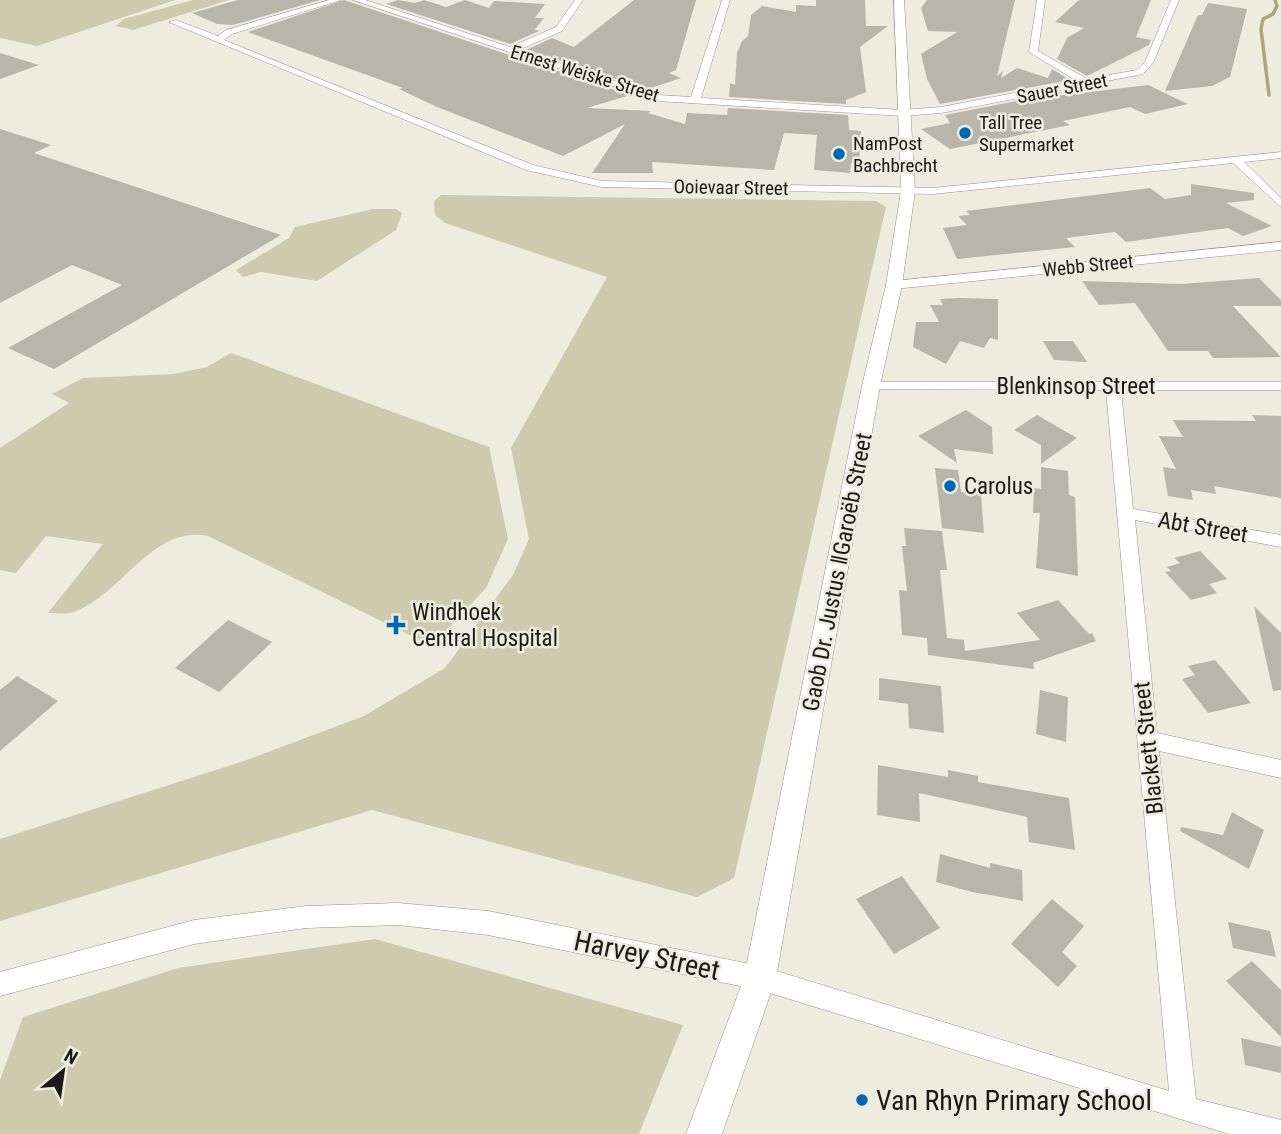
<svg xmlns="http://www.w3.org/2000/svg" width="1281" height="1134" viewBox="0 0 1281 1134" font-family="'Roboto Condensed',sans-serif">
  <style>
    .green { fill: #cecaad }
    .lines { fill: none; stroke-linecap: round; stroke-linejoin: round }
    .stream { stroke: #aea679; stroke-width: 3.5 }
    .building { fill: #b8b6aa }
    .minor-casing { stroke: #939286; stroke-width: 1 }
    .tertiary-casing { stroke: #939286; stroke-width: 1 }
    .minor { fill: #fff; fill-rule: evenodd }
    .tertiary { fill: #fff; fill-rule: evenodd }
    .poi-dot { fill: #0067b3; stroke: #eeecdf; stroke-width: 2.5 }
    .labels { text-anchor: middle; stroke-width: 5; stroke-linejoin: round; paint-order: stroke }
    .far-street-label { font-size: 19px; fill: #1b1a16; stroke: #eeecdf }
    .far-poi-label { font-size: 19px; fill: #1b1a16; stroke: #eeecdf; text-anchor: start }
    .street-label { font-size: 23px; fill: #1b1a16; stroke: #eeecdf }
    .poi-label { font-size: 23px; fill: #1b1a16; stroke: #eeecdf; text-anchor: start }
    .near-street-label { font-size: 28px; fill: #1b1a16; stroke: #eeecdf }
    .near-poi-label { font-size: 28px; fill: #1b1a16; stroke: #eeecdf; text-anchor: start }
  </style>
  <rect width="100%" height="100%" fill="#eeecdf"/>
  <path class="green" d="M0,0h175l-138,46 -37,-8z
    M193,0h36l-96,30 -17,-4 8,-7z
    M441,195l435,6 10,6 -152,671 -37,19 -325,-87 -372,111v-82l244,-78 120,-45 81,-48 68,-93 16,-36 -18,-91 96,-171 -162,-54 -10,-8 -1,-14z
    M373,209h23l6,4 -6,17 -79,51 -56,-9 -18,5 -7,-7 53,-32 6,-11z
    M231,353l258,94 19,92 -22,49 -54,58 -224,-110c-57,-12 -88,63 -138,77 -7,1 -15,0 -22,0l55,-69 -57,-8 -30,37 -16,-3v-122l69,-45 -17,-9 31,-16 91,-4 33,-7z
    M375,939l308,86 -44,109h-639v-54l23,-63 155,-49z"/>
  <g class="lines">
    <path class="stream" d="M1269,95l-8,-66 2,-10 10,-5 4,-8 -2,-6"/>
  </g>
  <path class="building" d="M238,0h82l-87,25 -16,-1 -25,-11z
    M344,0l286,95 -43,13 64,3 -3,2 37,11 2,-11 40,2 1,-7 120,7 1,15 12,1 -2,33 -8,-1 -1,10 -36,-3 3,-35 -33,-2 -10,37 -122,-8 1,11h-61l33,-49 -62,32 -126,-49 -38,-18 4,-1 -155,-56z
    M398,0l17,3 9,-3 22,7 19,-7 24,8 5,-7 51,3 -10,14h9l-9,11 4,2 -29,13 -124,-40z
    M634,0h62l-20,70 -7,3 12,5 -33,11 -122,-39 26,-12 22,9z
    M816,0h49l1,26h22l-28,21 6,45 -20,8v4l-117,-7 1,-14 5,2 2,-32 5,-12 6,-5 3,-21 11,-9 34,6v-7l20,1z
    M927,0h88l-18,76 6,-5 -2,7 16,-10 31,10 4,-9 18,11 -130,24 -13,-25 -6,-25 36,-22 -29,-1 -7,-23z
    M1079,0h72l-15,37 15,3 -2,5 -62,31 -30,-17 10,-21 17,-10 -29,-6z
    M1208,3l39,6 -17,68 -18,9 -47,5 33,-76h4z
    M0,53l39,12 -39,14z
    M1148,85l40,19 -43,10 -15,-7 -67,14 7,4 -120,24 -29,-20 29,-6 -5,-8 117,-23 -6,4z
    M0,129l51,16 -17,8 247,82 -227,134 -46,-21 114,-63 -50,-20 -72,38z
    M1191,184l63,9v7l-28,3 46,23 -29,10 -15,-8 -102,14 -11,-10 -49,6 9,9 -118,12 -14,-31 24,-3 -9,-9 12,-1 -4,-4 184,-23 15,11 26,-4z
    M1259,278l22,22v6h-48l48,51 -68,1 -5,-7h-40l-33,-48 -36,2 -17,-24 99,3z
    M960,298l38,1v41l-8,-2 -6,10 -24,-7 -14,23 -33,-17 3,-25h23l-9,-17h13l-3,-6z
    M1043,341h30l14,21 -33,-2z
    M966,410l26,17 1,27 -39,-5 3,14 -39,-27z
    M1037,415l40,23 -36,26v-19l-27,-15z
    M1252,415l29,1v82l-67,-12 2,8 -25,-4 2,10 -25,-4 -5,-29 13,2 -17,-33 24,1 -10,-17 83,1z
    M1041,467l27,4 1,24 6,2 3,79 -42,-8 4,-55h-7l1,-25 7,1z
    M935,468l23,2 3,22 20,3 3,38 -42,-5z
    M904,528l38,3 5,39h-7l7,68 17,2 1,11 75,-11 -23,-27 41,-13 31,34 3,-1 4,8 -63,22 1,6 -106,-14 -1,-17 -25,-3 -3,-45 8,1 -5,-45h4z
    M1200,551l27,28 -18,5 8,9 -26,7 -26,-28 6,-1 -4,-4 13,-4 -6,-5z
    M1254,606l27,27v57l-8,1z
    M228,620l44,22 -53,50 -44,-24z
    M1215,660l36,43 -43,10 -26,-34 13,-4 -7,-9z
    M17,676l41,25 -58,50v-61z
    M879,678l62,8 3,47 -35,-5 -1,-24 -29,-4z
    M1040,690l28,7 -2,45 -30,-8z
    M878,765l70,12v-7l30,6v6l91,16 6,52 -46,-8 -2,-25 -108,-24 1,29 -43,-7z
    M1232,812l32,18 -15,39 -69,-38 1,-4 42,8z
    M940,854l50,14v-5l32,7 1,31 -51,-9 -36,-10z
    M902,876l38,52 -46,26 -38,-55z
    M1052,899l32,27 -22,26 15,14 -19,21 -47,-43z
    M1228,922l42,9 6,26 -43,-9z
    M1252,961l29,29v47l-55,-56z
    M1241,1038l40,9v26l-36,-8z"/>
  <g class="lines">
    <defs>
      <path id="minor" d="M329,0h12l-109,34 -8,6 309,125 69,16 331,7 348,-36v6l-37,4 37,36v9l-48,-44 -300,31 -331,-7 -76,-17 -357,-148 7,-2 42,16 8,-6z
        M353,0h12l145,47 46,-20 19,-27h8l-21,31 -43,19 139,45 33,2 31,-97h8l-29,98 202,12 38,-3 136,-26 -48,-29 8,-52h8l-7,51 49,28 50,-9 8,-8 26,-62h8l-26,63 -10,11 -202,39 -38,3 -246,-15z
        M1281,242v8l-387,39 -6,-4 6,-4z
        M871,382h410v8h-160l12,119 148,26v12l-146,-27 22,213 124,27v18l-122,-27 37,348 85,21v14h-52l-469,-144 -272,-55 -90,-10 -92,3 -112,16 -194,52v-24l194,-52 112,-14 92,-3 90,8 272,55 409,125 -63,-701 -240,-1v-6z"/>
      <path id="tertiary" d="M894,0h10l11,191 -13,94 -22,101 -104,592 -54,156h-36l58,-156 118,-592 24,-101 15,-94z"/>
    </defs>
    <use href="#minor" class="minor-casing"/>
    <use href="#tertiary" class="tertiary-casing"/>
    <use href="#minor" class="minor"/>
    <use href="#tertiary" class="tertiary"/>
  </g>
  <g class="poi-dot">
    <circle cx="965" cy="133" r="7"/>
    <circle cx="839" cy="154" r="7"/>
    <circle cx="950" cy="486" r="7"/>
    <path d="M392.5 614.5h7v7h7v7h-7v7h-7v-7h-7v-7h7z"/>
    <circle cx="862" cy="1100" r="7"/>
  </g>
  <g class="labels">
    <g class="far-street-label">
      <text transform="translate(585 73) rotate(17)" y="7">Ernest Weiske Street</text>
      <text transform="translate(1062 88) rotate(-11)" y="7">Sauer Street</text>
      <text transform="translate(731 187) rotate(1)" y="7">Ooievaar Street</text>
      <text transform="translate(1088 265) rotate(-6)" y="7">Webb Street</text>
    </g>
    <g class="far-poi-label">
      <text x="979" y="129">Tall Tree<tspan x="979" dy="22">Supermarket</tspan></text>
      <text x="853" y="150">NamPost<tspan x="853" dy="22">Bachbrecht</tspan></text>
    </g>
    <g class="street-label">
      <text x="1076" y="394">Blenkinsop Street</text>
      <text transform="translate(1203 527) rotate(10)" y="8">Abt Street</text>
      <text transform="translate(837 572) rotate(-79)" y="8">Gaob Dr. Justus ǁGaroëb Street</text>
      <text transform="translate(1148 748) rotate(-96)" y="8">Blackett Street</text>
    </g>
    <g class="poi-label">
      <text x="964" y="494">Carolus</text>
      <text x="412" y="620">Windhoek<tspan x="412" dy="26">Central Hospital</tspan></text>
    </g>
    <g class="near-street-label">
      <text transform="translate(647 955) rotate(12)" y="10">Harvey Street</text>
    </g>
    <g class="near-poi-label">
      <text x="876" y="1110">Van Rhyn Primary School</text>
    </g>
  </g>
  <g transform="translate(63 1071) rotate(29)" stroke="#eeecdf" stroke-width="5" paint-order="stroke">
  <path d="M0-5L12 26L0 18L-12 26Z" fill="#1b1a16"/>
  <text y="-10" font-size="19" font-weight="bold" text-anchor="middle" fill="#1b1a16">N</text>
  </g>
</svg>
